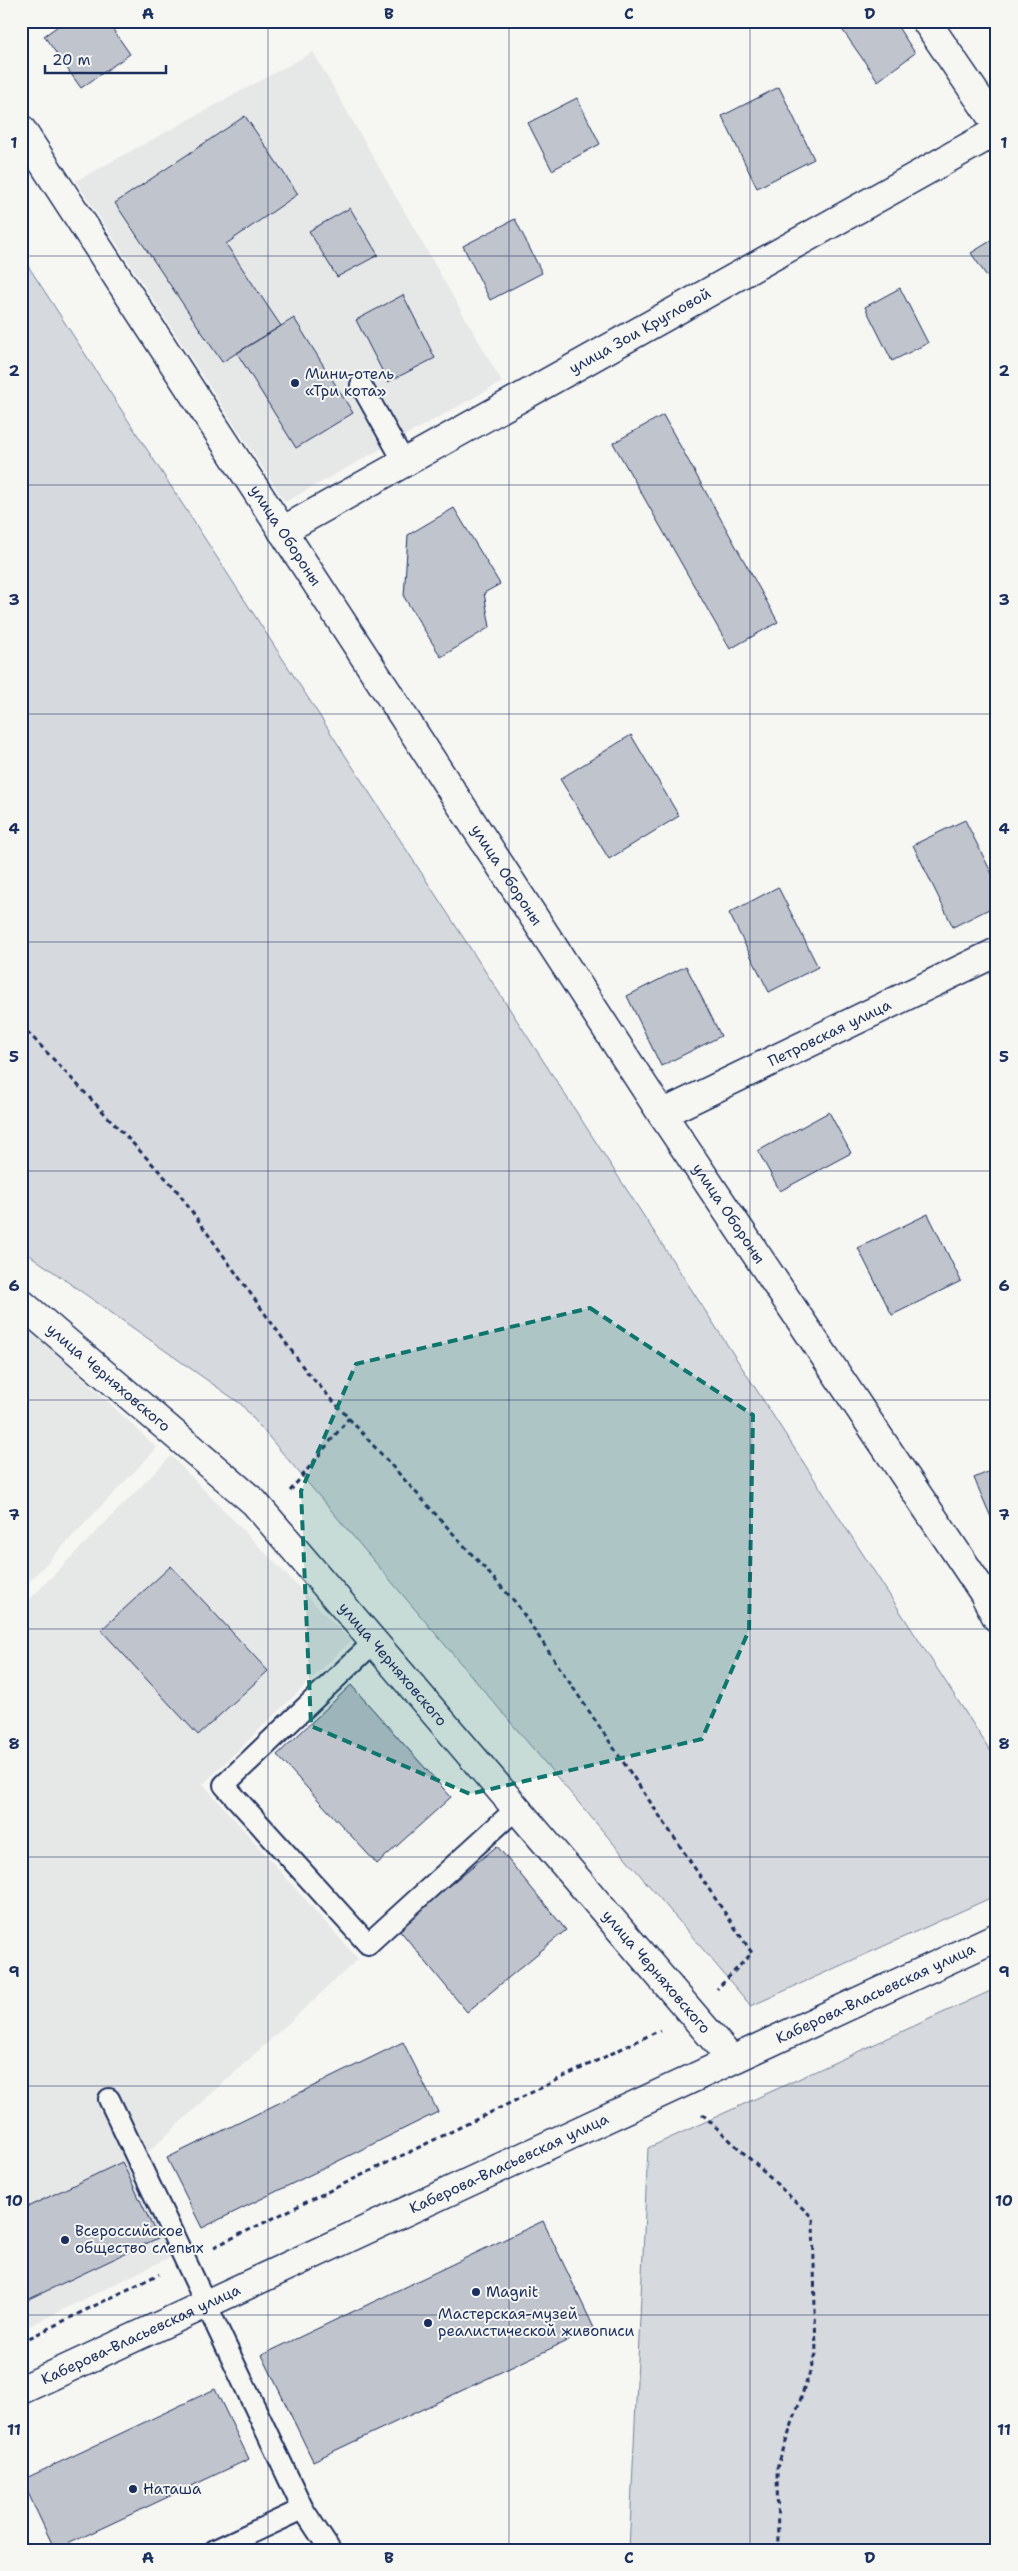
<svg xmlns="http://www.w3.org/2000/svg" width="1018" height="2571" viewBox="0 0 1018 2571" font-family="'Shantell Sans',sans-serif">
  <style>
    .built { fill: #e6e7e7 }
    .green { fill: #d6d9dd; stroke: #78849e }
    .building { fill: #c0c4cd; stroke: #1b2f5e }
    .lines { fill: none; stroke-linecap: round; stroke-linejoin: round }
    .service-casing { stroke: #1b2f5e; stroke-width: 24 }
    .minor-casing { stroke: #1b2f5e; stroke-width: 31 }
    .secondary-casing { stroke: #1b2f5e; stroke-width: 31 }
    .path { stroke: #1b2f5e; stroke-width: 3; stroke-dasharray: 5 4; stroke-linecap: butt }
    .service { stroke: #f6f6f2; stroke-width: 20 }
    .minor { stroke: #f6f6f2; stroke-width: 28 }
    .secondary { stroke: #f6f6f2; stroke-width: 28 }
    .marked { fill: #0f766e; fill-opacity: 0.2; stroke: #0f766e; stroke-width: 4; stroke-dasharray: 10 6; stroke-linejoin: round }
    .grid { fill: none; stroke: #1b2f5e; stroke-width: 1; stroke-opacity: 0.55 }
    .poi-dot { fill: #1b2f5e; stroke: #f6f6f2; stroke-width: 2 }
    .labels { text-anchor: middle; stroke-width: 4; stroke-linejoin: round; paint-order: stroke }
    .street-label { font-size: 15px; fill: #1b2f5e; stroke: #f6f6f2 }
    .poi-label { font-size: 15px; fill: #1b2f5e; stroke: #f6f6f2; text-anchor: start }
    .neatline { fill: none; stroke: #1b2f5e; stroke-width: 2 }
    .grid-label { font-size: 16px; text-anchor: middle; font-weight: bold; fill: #1b2f5e }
  </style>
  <rect width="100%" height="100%" fill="#f6f6f2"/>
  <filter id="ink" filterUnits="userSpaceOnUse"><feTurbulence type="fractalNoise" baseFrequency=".02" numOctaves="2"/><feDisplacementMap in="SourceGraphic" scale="10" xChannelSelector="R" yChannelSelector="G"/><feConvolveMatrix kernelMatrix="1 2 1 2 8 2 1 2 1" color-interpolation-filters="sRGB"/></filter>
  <g filter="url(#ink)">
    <path class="built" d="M313,52l189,330 -217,120 -209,-321z
      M21,1319l136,129 -136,142z
      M171,1456l180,185 -148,143 155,175 -212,195 30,100 -155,76v-722z"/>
    <path class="green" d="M21,255l976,1506v134l-246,111 -510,-602 -220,-155z
      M997,1988v562h-368l19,-402z"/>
    <path class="building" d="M65,21h42l23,33 -49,34 -37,-52z
      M845,21h49l21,32 -37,28 -39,-56z
      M779,87l35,72 -57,29 -35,-72z
      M577,98l23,46 -48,26 -24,-47z
      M245,116l53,78 -72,50 55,82 -59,36 -107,-159z
      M350,208l28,47 -41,22 -28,-46z
      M515,219l27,54 -52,27 -27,-54z
      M997,237v54l-26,-38z
      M900,288l28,55 -36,18 -27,-54z
      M403,295l32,63 -47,24 -32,-62z
      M294,318l59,95 -57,35 -59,-95z
      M663,415l115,207 -48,27 -117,-206z
      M454,508l46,76 -16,9 6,34 -49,30 -37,-60 4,-62z
      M631,735l48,81 -70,43 -49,-80z
      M965,820l32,64v21l-44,22 -40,-82z
      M778,887l40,80 -49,25 -40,-79z
      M686,966l35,70 -60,30 -34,-70z
      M829,1112l22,41 -71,38 -22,-40z
      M928,1214l33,67 -69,34 -34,-67z
      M997,1468v63l-23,-53z
      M171,1566l97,105 -70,64 -97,-105z
      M351,1685l100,112 -74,67 -100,-109z
      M497,1846l69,84 -99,82 -69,-84z
      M403,2042l35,70 -236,116 -35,-70z
      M122,2162l36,76 -137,65v-93z
      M543,2221l51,107 -281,133 -51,-106z
      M215,2389l34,70 -194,91 -33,-70z"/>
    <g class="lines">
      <defs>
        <path id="service" d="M361,385l43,77
          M374,1642l-150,143 144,159 149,-136
          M109,2099l194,410 27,41
          M215,2550l88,-41"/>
        <g id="minor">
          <path d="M926,21l71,104"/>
          <path id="s1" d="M21,129l641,985 321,478 14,26"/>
          <path id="s2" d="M282,531l715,-400"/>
          <path id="s3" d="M662,1114l335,-162"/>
          <path id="s4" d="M21,1303l233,199 477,557"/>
        </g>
        <g id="secondary">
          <path id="s5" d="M21,2390l976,-453"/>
        </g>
      </defs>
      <use href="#service" class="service-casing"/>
      <use href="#minor" class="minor-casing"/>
      <use href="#secondary" class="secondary-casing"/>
      <path class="path" d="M21,1025l154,163 131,183 210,232 236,350 -35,36
        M290,1491l59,-73
        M702,2114l111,104 3,136 -39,114 1,82
        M214,2247l446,-217
        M21,2342l138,-68"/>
      <use href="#service" class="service"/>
      <use href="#minor" class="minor"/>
      <use href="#secondary" class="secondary"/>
    </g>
  </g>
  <path class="marked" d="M590,1308l163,107 -4,215 -47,109 -232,55 -159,-68 -10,-235 55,-127z"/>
  <path class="grid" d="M268,21v2529M509,21v2529M750,21v2529M21,256h976M21,485h976M21,714h976M21,942h976M21,1171h976M21,1400h976M21,1629h976M21,1857h976M21,2086h976M21,2315h976"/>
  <g class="poi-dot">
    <circle cx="295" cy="383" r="5"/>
    <circle cx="65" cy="2240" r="5"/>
    <circle cx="476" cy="2292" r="5"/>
    <circle cx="428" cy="2323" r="5"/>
    <circle cx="133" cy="2489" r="5"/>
  </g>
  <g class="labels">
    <g class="street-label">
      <text dy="5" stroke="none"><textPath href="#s2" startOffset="410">улица Зои Кругловой</textPath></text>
      <text dy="5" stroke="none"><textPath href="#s1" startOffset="485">улица Обороны</textPath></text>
      <text dy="5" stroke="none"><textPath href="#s1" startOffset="890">улица Обороны</textPath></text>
      <text dy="5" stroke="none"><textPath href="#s3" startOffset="186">Петровская улица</textPath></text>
      <text dy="5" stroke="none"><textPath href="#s1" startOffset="1295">улица Обороны</textPath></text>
      <text dy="5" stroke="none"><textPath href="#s4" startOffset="115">улица Черняховского</textPath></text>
      <text dy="5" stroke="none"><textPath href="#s4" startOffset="520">улица Черняховского</textPath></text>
      <text dy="5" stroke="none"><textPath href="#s4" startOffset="925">улица Черняховского</textPath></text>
      <text dy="5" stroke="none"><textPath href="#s5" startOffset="942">Каберова-Власьевская улица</textPath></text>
      <text dy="5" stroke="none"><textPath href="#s5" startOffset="538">Каберова-Власьевская улица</textPath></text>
      <text dy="5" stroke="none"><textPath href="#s5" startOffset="132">Каберова-Власьевская улица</textPath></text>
    </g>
    <g class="poi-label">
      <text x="305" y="379">Мини-отель<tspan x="305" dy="17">«Три кота»</tspan></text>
      <text x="75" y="2236">Всероссийское<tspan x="75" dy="17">общество слепых</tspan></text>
      <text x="486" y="2297">Magnit</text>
      <text x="438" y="2319">Мастерская-музей<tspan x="438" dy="17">реалистической живописи</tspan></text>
      <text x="143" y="2494">Наташа</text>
    </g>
  </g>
  <rect width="1018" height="2571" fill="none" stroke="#f6f6f2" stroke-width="55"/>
  <path d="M45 65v8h121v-8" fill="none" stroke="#1b2f5e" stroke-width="2.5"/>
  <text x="52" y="65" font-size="15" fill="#1b2f5e" stroke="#f6f6f2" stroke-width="4" paint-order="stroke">20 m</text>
  <rect x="28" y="28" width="962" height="2516" class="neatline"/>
  <g class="grid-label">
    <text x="148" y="19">A</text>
    <text x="389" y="19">B</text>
    <text x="629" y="19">C</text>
    <text x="870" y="19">D</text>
    <text x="14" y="148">1</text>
    <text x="1004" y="148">1</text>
    <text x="14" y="376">2</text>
    <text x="1004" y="376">2</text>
    <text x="14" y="605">3</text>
    <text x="1004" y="605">3</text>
    <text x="14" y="834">4</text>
    <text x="1004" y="834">4</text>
    <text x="14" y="1062">5</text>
    <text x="1004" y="1062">5</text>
    <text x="14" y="1291">6</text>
    <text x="1004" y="1291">6</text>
    <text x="14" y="1520">7</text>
    <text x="1004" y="1520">7</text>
    <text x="14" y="1749">8</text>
    <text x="1004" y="1749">8</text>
    <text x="14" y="1977">9</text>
    <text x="1004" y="1977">9</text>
    <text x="14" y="2206">10</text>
    <text x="1004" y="2206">10</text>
    <text x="14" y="2435">11</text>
    <text x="1004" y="2435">11</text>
    <text x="148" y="2563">A</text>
    <text x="389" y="2563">B</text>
    <text x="629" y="2563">C</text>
    <text x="870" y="2563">D</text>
  </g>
</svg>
